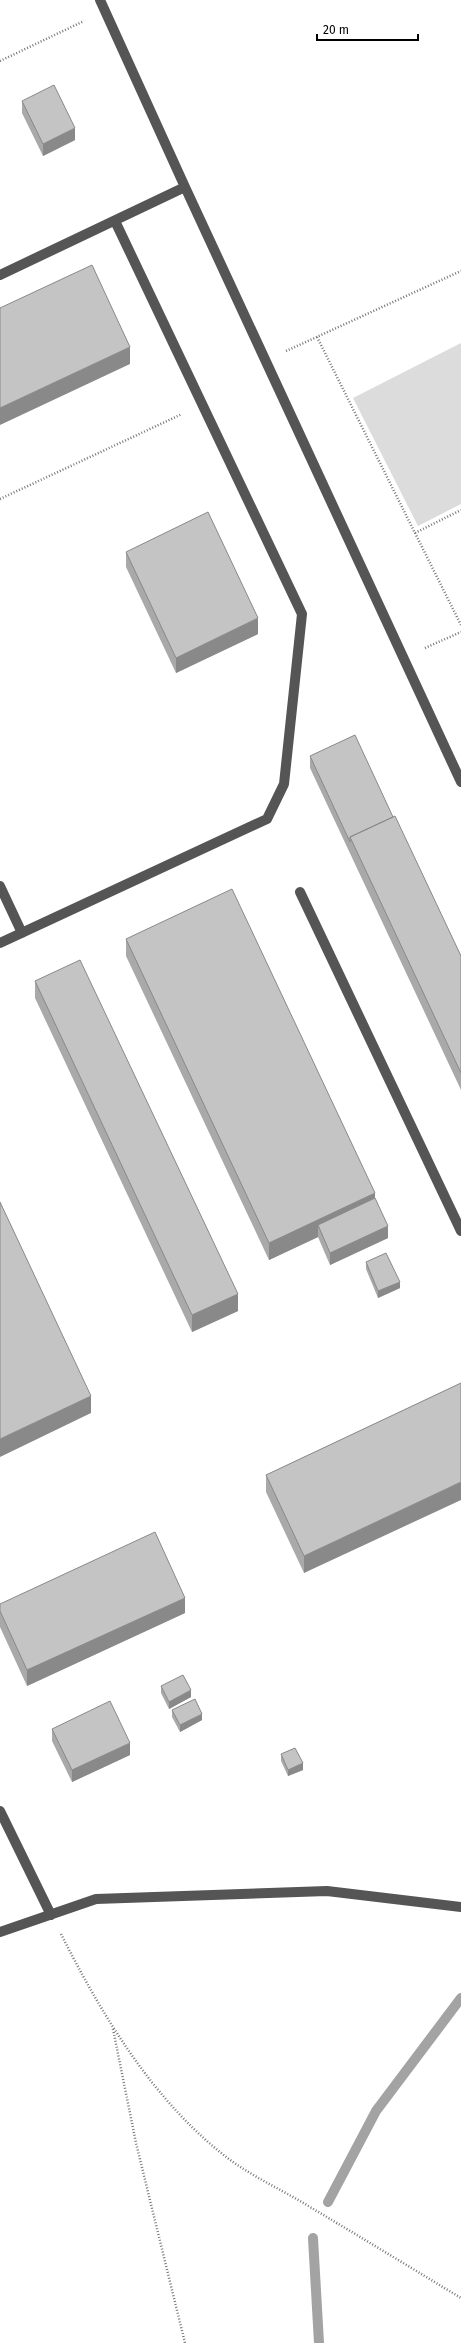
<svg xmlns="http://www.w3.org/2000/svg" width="461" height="2343" viewBox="0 0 461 2343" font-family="'Fira Sans',sans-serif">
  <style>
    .green { fill: #dcdcdc }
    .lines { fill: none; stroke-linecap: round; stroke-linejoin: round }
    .stream { stroke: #a3a3a3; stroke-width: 10 }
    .path { stroke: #777; stroke-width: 2.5; stroke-dasharray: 1 2; stroke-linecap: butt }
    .minor { stroke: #555; stroke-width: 10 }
    .wall { fill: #a9a9a9 }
    .shaded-wall { fill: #898989 }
    .building { fill: #c4c4c4; stroke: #898989 }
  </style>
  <rect width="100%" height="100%" fill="#fff"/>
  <path class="green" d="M461,343v161l-43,22 -65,-128z"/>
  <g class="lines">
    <path class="stream" d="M328,2202l48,-91 85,-113
      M313,2238l6,105"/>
    <path class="path" d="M0,61l84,-40
      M317,337l144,288
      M286,351l175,-80
      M0,499l182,-85
      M415,533l46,-23
      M425,648l36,-16
      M61,1934c41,81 91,165 164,222 23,18 51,31 75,45 54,32 108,65 161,97
      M113,2029l23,114 49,200"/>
    <path class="minor" d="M185,187l276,595
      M0,275l185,-88 -85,-187
      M0,886l22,47
      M300,892l161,339
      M0,943l267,-124 17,-35 18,-170 -187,-393
      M0,1811l51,104
      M0,1932l96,-33 231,-8 134,16"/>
  </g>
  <path class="wall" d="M22,101l53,39 -32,16 -21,-43z
    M126,552l132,82 -82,39 -50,-106z
    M310,756l83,61 68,139v134l-151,-322z
    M126,939l249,259 13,40 -58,27 -12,-28 -49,23 -143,-304z
    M35,981l203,330 -46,21 -157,-334z
    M366,1262l34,26 -22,10 -12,-29z
    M461,1383l-157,190 -38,-81v-17z
    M0,1604l185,9 -158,73 -27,-59z
    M161,1686l30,11 -22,12 -8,-16z
    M172,1710l30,10 -22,12 -8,-15z
    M52,1729l78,26 -58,27 -20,-41z
    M281,1754l22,16 -15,6 -7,-15z"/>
  <path class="shaded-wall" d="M75,128v12l-32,16v-12z
    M130,347v17l-130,61v-17z
    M258,618v16l-82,39v-15z
    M375,1193v17l-57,15v12l-49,23v-17z
    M388,1226v12l-58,27v-12z
    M400,1282v6l-22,10v-7z
    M238,1294v17l-46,21v-17z
    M91,1396v17l-91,44v-18z
    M461,1482v18l-157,73v-17z
    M185,1598v15l-158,73v-16z
    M191,1690v7l-22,12v-7z
    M202,1714v6l-22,12v-7z
    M130,1743v12l-58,27v-12z
    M303,1763v7l-15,6v-6z"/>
  <path class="building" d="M54,85l21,43 -32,16 -21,-43z
    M92,265l38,82 -130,61v-100z
    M208,512l50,106 -82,40 -50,-106z
    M355,735l38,82 -43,20v5l-40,-86z
    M395,816l66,140v117l-111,-236z
    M232,889l143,304 -106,50 -143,-304z
    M80,960l158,334 -46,21 -157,-334z
    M375,1198l13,28 -58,27 -12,-28z
    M0,1202l91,194 -91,43z
    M386,1253l14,29 -22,9 -12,-29z
    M461,1383v99l-157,74 -38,-81z
    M155,1532l30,66 -158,72 -27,-59v-7z
    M183,1675l8,15 -22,12 -8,-16z
    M195,1699l7,15 -22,11 -8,-15z
    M110,1701l20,42 -58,27 -20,-41z
    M295,1748l8,15 -15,7 -7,-16z"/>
  <path d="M317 34v6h101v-6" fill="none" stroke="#000000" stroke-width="2"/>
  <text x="323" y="34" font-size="12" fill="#000000" stroke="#ffffff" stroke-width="3" paint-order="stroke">20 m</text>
</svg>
